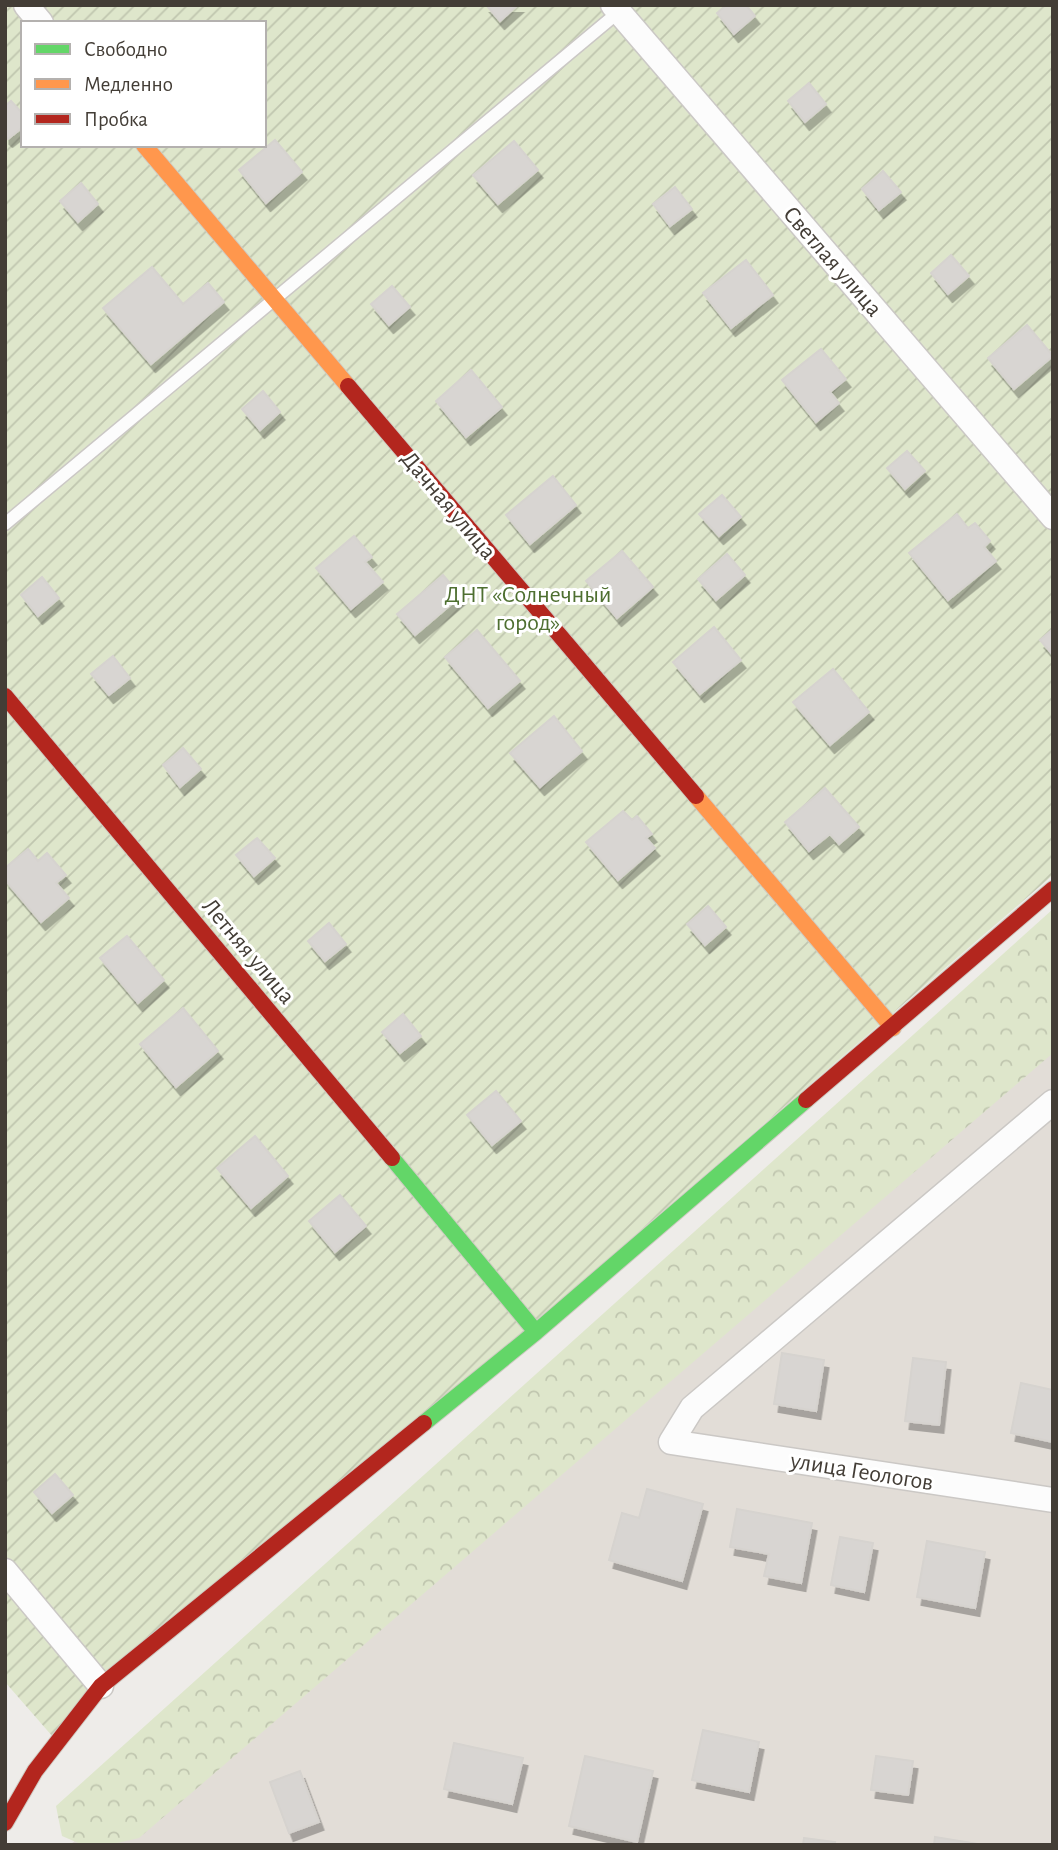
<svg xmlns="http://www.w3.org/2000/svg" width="1058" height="1850" viewBox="0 0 1058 1850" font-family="'Alegreya Sans',sans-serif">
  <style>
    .residential { fill: #e2ddd7 }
    .forest { fill: url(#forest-crowns) }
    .garden { fill: url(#garden-furrows); fill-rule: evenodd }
    .building { fill: #d8d5d2; stroke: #d6d3cf; stroke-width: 2; filter: url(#shadow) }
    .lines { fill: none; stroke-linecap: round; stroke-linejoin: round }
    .lane-casing { stroke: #cbc8c5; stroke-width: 15 }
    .street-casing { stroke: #cbc8c5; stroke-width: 27 }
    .fast-casing { stroke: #cfcbc3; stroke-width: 18 }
    .slow-casing { stroke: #cfcbc3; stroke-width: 18 }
    .jam-casing { stroke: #cfcbc3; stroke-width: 18 }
    .lane { stroke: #fcfcfc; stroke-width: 12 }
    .street { stroke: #fcfcfc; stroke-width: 24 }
    .fast { stroke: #63d668; stroke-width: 16 }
    .slow { stroke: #ff974d; stroke-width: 16 }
    .jam { stroke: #b3261e; stroke-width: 16 }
    .labels { text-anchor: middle; stroke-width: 6; stroke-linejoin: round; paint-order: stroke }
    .street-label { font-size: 24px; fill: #433d36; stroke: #fff }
    .park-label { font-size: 24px; fill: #4e6f30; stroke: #fff }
  </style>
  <defs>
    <pattern id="forest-crowns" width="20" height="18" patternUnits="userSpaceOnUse" patternTransform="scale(1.75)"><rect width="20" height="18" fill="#dee6cb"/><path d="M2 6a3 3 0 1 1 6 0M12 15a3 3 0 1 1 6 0" fill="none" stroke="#c0c6af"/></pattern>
    <pattern id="garden-furrows" width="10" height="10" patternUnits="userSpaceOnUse" patternTransform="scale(1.75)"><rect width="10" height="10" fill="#dee6cb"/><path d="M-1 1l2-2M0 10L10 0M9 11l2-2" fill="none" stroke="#c0c6af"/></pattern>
    <filter id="shadow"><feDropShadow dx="4.5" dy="8" stdDeviation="0" flood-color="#0004"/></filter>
  </defs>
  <rect width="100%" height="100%" fill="#eeece9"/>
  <path class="residential" d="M1053,1004v841h-983z"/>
  <path class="forest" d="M1053,909v144l-914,785 -31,7h-25l-21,-9 -6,-30z"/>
  <path class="garden" d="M5,5h1048v870l-1000,862 -48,-55zM23,23h241v122h-241z"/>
  <path class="building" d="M486,5h32l-18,16z
    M726,5h20l9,11 -21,18 -17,-21z
    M809,83l17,21 -21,18 -17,-21z
    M11,101l12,13v13l-15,12 -3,-3v-30z
    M275,140l27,32 -36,31 -27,-33z
    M514,141l24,29 -40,34 -25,-29z
    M883,171l18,21 -22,18 -17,-21z
    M81,183l17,21 -20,18 -18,-21z
    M675,187l17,22 -22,17 -17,-22z
    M951,255l18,21 -21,18 -17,-21z
    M746,260l27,35 -42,33 -28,-35z
    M152,267l31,37 25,-21 16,19 -73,62 -48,-56z
    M392,286l18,21 -21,18 -18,-21z
    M1027,325l26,31 -39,33 -26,-31z
    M821,349l25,30 -16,13 9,11 -23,19 -34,-42z
    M471,370l31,37 -36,30 -30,-36z
    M263,391l17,21 -20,18 -18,-21z
    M907,451l18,20 -20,18 -18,-21z
    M553,476l23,29 -46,39 -24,-29z
    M722,495l19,22 -22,19 -20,-22z
    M957,514l11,14 7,-5 15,18 -6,6 12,14 -48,39 -39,-47z
    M354,536l18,21 -7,5 18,20 -32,27 -35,-41z
    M622,551l31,36 -36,31 -31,-37z
    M727,554l18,21 -29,25 -18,-21z
    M443,575l18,21 -46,39 -18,-21z
    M42,577l17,21 -21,18 -17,-21z
    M714,627l27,33 -41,34 -27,-32z
    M1053,629v26l-13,-15z
    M477,630l43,51 -32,27 -43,-51z
    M113,656l17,22 -21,17 -18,-21z
    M833,669l36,43 -39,33 -37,-43z
    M554,716l28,35 -42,36 -30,-34z
    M183,748l18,21 -21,18 -17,-22z
    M825,788l34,39 -20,17 -9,-10 -21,17 -24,-29z
    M623,811l9,9 5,-4 15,18 -6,4 9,10 -37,32 -32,-38z
    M257,838l18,20 -21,18 -18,-21z
    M28,849l10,12 9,-8 19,22 -10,8 13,15 -28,24 -36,-42v-12z
    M708,906l18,21 -21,18 -18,-21z
    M329,923l17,21 -21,17 -17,-20z
    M127,936l37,44 -26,23 -38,-45z
    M183,1008l35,43 -42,36 -36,-43z
    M403,1014l18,22 -21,17 -18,-21z
    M496,1091l25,30 -29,24 -25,-30z
    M255,1136l33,40 -37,32 -34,-40z
    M340,1195l26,31 -31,26 -26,-31z
    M782,1353l42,7 -8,51 -42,-7z
    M913,1358l33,4 -7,63 -34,-4z
    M1021,1383l32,7v52l-42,-9z
    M55,1474l18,21 -21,18 -18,-21z
    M647,1489l56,15 -21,77 -73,-21 13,-47 17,5z
    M737,1509l75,14 -11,60 -37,-7 5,-22 -39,-7z
    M840,1537l33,6 -9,49 -33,-7z
    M927,1541l58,11 -10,56 -58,-11z
    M703,1730l56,12 -10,50 -57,-12z
    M454,1743l69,15 -11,46 -68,-15z
    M585,1756l68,15 -16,71 -68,-16z
    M876,1756l37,5 -5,34 -37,-5z
    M300,1771l19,51 -30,11 -19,-51z
    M935,1837l49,8h-50z
    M804,1838l31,4 -1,3h-31z"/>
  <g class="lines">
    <defs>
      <path id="lane" d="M5,524l616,-514"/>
      <path id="street" d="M26,5l15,18
        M613,5l440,512
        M1053,1102l-361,306 -21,34 382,58
        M5,1571l96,115"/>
      <path id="fast" d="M392,1158l144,174
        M424,1423l112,-91 270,-232"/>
      <path id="slow" d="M144,145l204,241
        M696,796l197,232"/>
      <path id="jam" d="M348,386l348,410
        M5,696l387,462
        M806,1100l247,-211
        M5,1823l30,-52 66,-85 323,-263"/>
    </defs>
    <use href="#lane" class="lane-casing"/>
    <use href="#street" class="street-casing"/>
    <use href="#fast" class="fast-casing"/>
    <use href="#slow" class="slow-casing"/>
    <use href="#jam" class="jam-casing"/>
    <use href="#lane" class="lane"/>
    <use href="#street" class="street"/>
    <use href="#fast" class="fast"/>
    <use href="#slow" class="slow"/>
    <use href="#jam" class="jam"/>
  </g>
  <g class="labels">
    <g class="street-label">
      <text transform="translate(833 261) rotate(49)" y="8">Светлая улица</text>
      <text transform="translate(449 505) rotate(50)" y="8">Дачная улица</text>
      <text transform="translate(249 951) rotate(50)" y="8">Летняя улица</text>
      <text transform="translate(862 1471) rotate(9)" y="8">улица Геологов</text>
    </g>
    <g class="park-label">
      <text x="528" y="602">ДНТ «Солнечный<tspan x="528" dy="28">город»</tspan></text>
    </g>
  </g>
  <rect width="1058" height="1850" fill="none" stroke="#433d36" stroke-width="14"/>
  <rect x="21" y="21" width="245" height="126" fill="#ffffff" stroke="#b4b1af" stroke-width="2"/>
  <rect x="35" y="44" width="35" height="10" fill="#63d668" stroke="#b4b1af" stroke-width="2"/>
  <text x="84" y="56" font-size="21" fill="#433d36">Свободно</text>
  <rect x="35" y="79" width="35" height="10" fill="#ff974d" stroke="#b4b1af" stroke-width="2"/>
  <text x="84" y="91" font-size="21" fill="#433d36">Медленно</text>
  <rect x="35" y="114" width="35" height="10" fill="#b3261e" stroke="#b4b1af" stroke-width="2"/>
  <text x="84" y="126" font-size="21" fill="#433d36">Пробка</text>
</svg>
